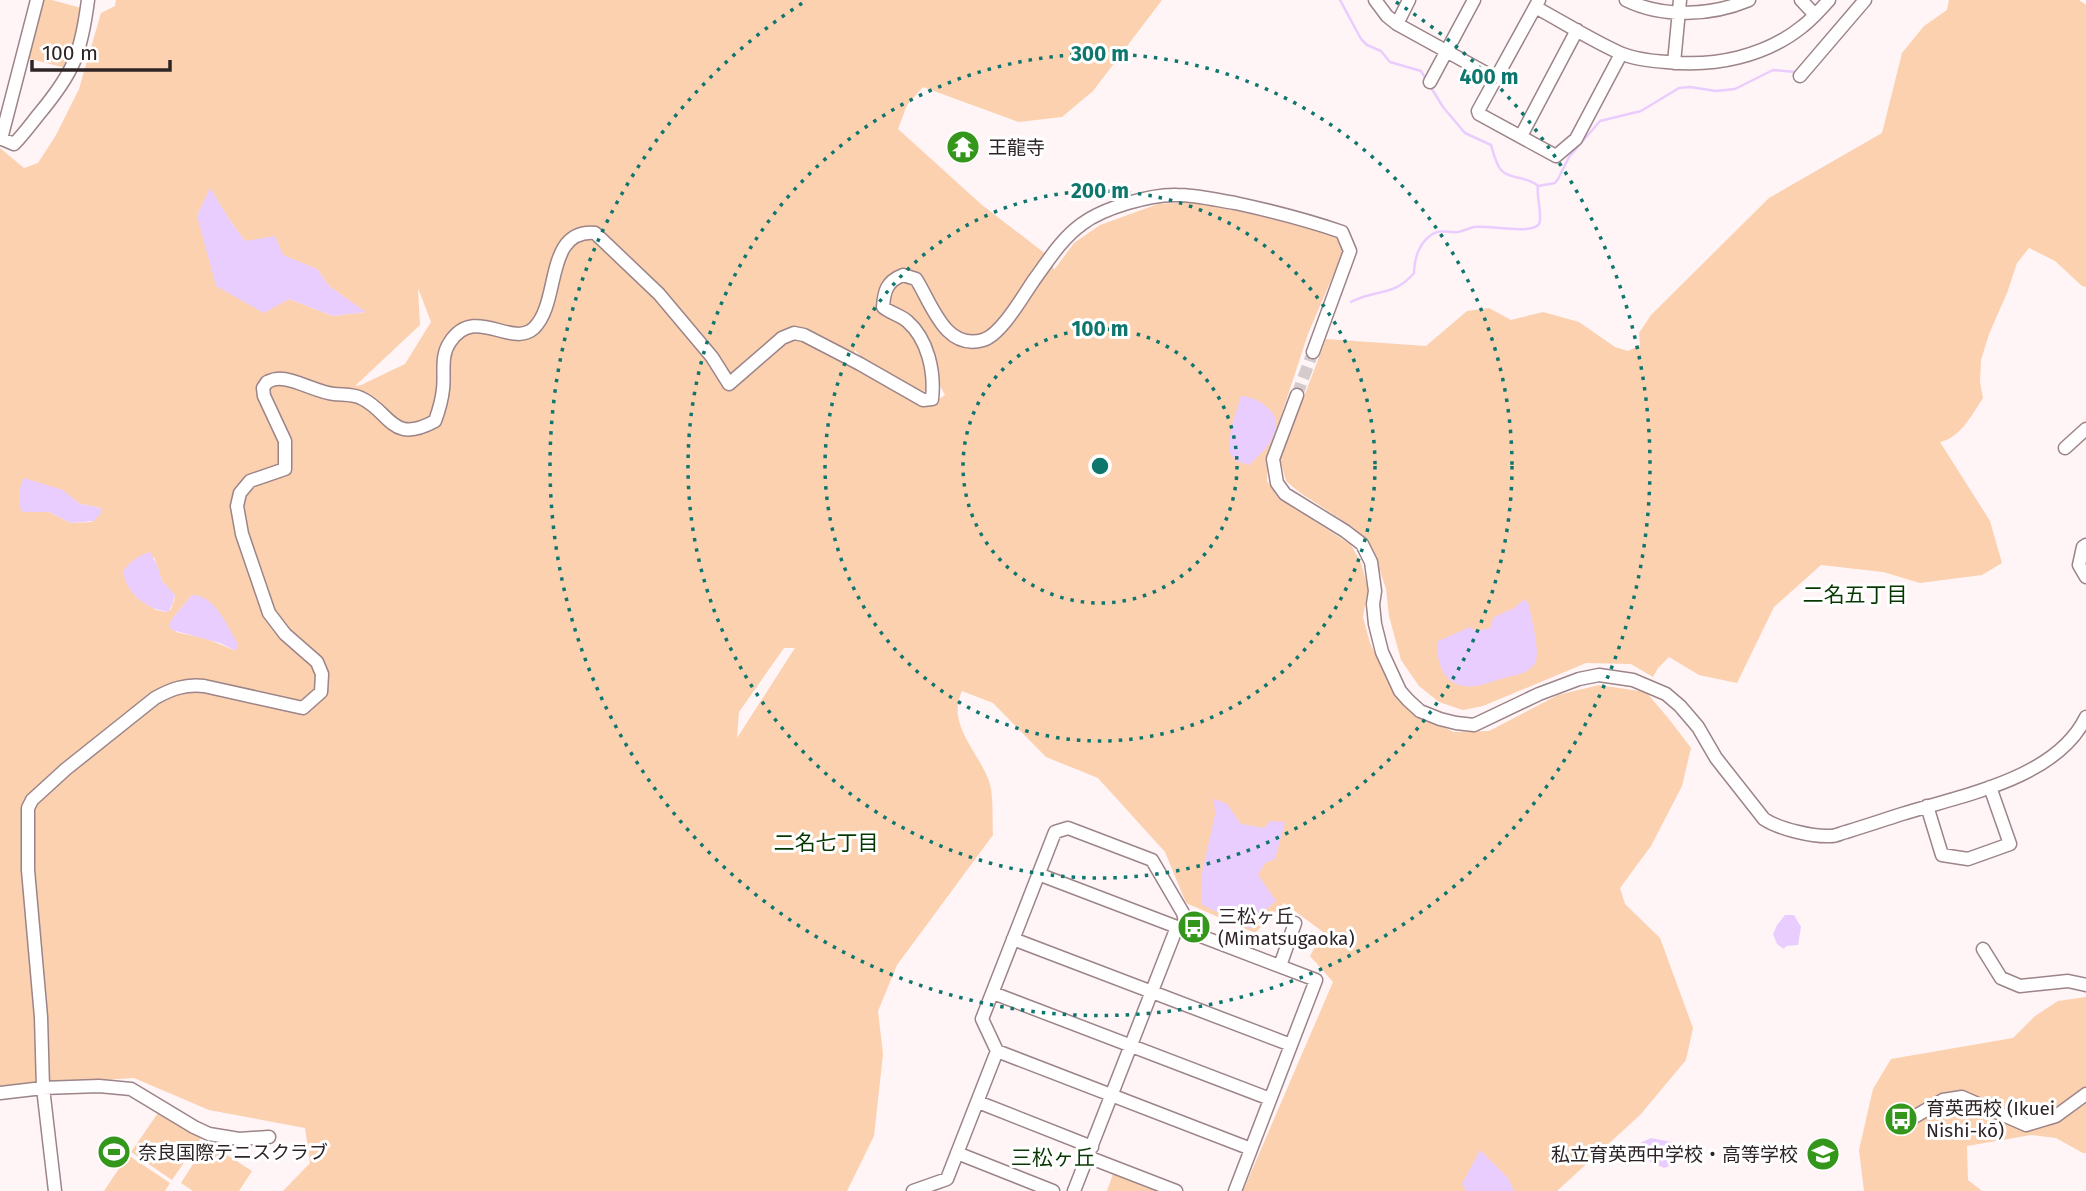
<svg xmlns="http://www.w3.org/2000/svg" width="2086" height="1191" viewBox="0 0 2086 1191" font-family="'Fira Sans','Noto Sans JP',sans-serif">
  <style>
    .green { fill: #fbd1b0; fill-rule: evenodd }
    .water { fill: #eacdff }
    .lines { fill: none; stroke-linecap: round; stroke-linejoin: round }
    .stream { stroke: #eacdff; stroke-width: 2.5 }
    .minor-tunnel { stroke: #d5cacc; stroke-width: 12; stroke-dasharray: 12 6; stroke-linecap: butt }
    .minor-casing { stroke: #9c8488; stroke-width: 15 }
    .minor { stroke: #fff; stroke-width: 12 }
    .ring { fill: none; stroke: #0f766e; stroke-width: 3.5; stroke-dasharray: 3.5 7 }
    .labels { text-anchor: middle; stroke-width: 6; stroke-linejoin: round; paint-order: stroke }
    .poi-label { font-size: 19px; fill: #2e2426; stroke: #fff; text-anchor: start }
    .neighbourhood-label { font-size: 21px; fill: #063700; stroke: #fff }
    .centre { fill: #0f766e; stroke: #fff; stroke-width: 3.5 }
    .ring-label { font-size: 21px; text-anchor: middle; font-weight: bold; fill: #0f766e; stroke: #fff; stroke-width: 6; stroke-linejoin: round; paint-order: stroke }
  </style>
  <rect width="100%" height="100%" fill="#fff4f6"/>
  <path class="green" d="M42,0h10l29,8 -2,26 -13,34 -40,-10z
    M116,0h1046l-69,91 -31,26 -43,5 -96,-35 -16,18 -9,24 84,76 69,53 3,12 20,-27 26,-18 58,-21 32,-2 58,11 87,22 8,17 -35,82 -41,125v22l11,16 73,48 10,18 7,25 -5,29 7,26 23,48 19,22 42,19 35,-1 69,-36 41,-10 47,7 23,27 22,29 -9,38 -31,60 -31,42 5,16 35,34 33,90 -7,32 -46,55 -83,76h-314l90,-209 -23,-26 13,-24 -39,-29 -29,30 -69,-30 -21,-51 -67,-74 -52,-21 -53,-54 -31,-12c-16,33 16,60 27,90 5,14 3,39 4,54l-96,130 -19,46 5,43 -9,82 -27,55h-564l27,-28 -5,-35 -96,-18 -75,-32 -134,9v-939l24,20 14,-5 18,-28 23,-46 22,-76 14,-7zM210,189l21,33 14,19 72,28 12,17 36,26 -32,4 -44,-17 -92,-83zM418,288l13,34 -26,42 -44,21 -6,1 65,-61zM855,350l28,30 -31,-16zM938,382l7,13 -17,12 -15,-8zM22,482l38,7 20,15 21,4 -9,14 -21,1 -22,-11h-26l-3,-10zM154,557l8,24 13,16 -4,12 -5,3 -10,-2 -21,-14zM192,595c24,2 32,29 44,46l-2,9 -27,-11 -31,-7 -4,-13zM784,648h11l-58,90 2,-26z
    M1949,0h130l7,5v282l-4,-1 -27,-25 -26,-13 -12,15 -10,30 -18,41 -8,26 -1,22 3,16c-11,17 -23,40 -43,44l50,79 12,42 -20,12 -62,8 -37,-11 -62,-7 -47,42 -37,76 -38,-8 -30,-18 -11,11 -5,9 -22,-13 -45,-1 -103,43 -20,4 -24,-8 -20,-16 -18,-26 -12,-44 -3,-27 -7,-21 -25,-40 -55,-36 -13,-11 -6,-22 46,-120 100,7 41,-35 22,-3 22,12 32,-8 36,10 36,25 13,4 12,-6 -1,-12 12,-18 118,-117 113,-65 20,-80 22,-27 23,-16z
    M2086,997v156h-3l-27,-15 -25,-3 -64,11 1,34 14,11h-118l-5,-41 14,-61 18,-30 122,-21 22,-22 23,-15z
    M160,1110l41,28 -29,42 -41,-28z
    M207,1142l45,29 -13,20h-46l-12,-8z
    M128,1155l42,28 -5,8h-61z
    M1114,1171l52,20h-59z"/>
  <path class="water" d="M210,188l21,34 14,19 30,-5 8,19 34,14 12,17 37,26 -33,4 -44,-17 -25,14 -48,-27 -19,-70z
    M1241,396c12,1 21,6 29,14 18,19 -7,42 -21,55l-13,-4 -7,-9 2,-24z
    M24,478l39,12 17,14 21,4 1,4 -8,9 -23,2 -22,-11h-26l-2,-1c-2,-11 -3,-24 3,-33z
    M150,552l7,13 5,16 13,14 -3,10 -4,7c-22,-3 -42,-19 -45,-41 7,-9 16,-16 27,-19z
    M192,595c23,0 36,32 46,49l-1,5 -3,1 -14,-7 -48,-13 -3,-4 3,-7z
    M1525,599l4,6c2,13 12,47 6,58 -7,12 -22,12 -34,16 -8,2 -17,6 -26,7 -28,4 -40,-20 -37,-45l32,-14 6,4 14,-3 4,-11 20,-9z
    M1214,799l13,5 14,20 23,4 6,-7 15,1 -10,37 -10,4 -7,12 18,26 -17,14 -9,14 -49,-25 1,-31 13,-58z
    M1785,915h9l7,12 -3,18 -12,1 -2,3 -7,-5 -4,-10 4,-9z
    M1651,1138l21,4 1,23 -9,3 -26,-12v-12z
    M1480,1150l28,28 6,13h-48l-4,-7z"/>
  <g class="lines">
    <path class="stream" d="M1340,0l21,39 6,6 14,6 9,11 31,9 6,10
      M1430,86l13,21 22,26 26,12c2,7 4,15 8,22 8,14 28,8 39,19l17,-3 3,-4 11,-22 31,-36 41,-10 38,-23 11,-1 26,4 19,-2 38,-19 23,2
      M1351,302c24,-13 43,-5 63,-29 0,-14 6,-35 23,-41 6,-2 14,1 21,0 6,-1 11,-4 16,-5 14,-2 58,8 65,-3 4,-6 -3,-29 -1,-38"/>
    <path class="minor-tunnel" d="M1297,395l16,-43"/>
    <defs>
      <path id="minor" d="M1375,0l12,16 10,8 98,54
        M1539,0l-61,111 1,3 77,42 20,-17 45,-85
        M1626,0c37,18 85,16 123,0
        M1801,0l14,15
        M1535,7c28,15 56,33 85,46 14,6 31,8 47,9 47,5 98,-5 136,-36 9,-7 18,-17 26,-26
        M1397,24l12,-24
        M1674,63l6,-63
        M1800,76l65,-76
        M1430,82l44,-82
        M1521,136l56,-106
        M0,138l14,6c9,-9 17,-20 25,-30 35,-42 42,-60 49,-114
        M1,139l36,-139
        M1297,395l-24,64 4,24 8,11 60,37 17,13 9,18 4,29 -2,13 2,20 7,28 18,39 8,9 12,11 20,8 16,4 18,2 65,-31 40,-15 20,-4 34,5 33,14 14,12 18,21 18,31 48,61c15,10 49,18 67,17 5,0 10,-3 15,-4 19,-6 38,-12 56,-18 60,-19 154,-35 184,-97
        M2065,448l21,-19
        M2086,545l-3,2 -4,18 7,12
        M1927,806l15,49 26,4 42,-15 -20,-57
        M1038,874l139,53
        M1013,939l278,106
        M1983,949l18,29 19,8 48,-5 18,4
        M1280,966l15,-43
        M993,993l277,106
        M997,1051l254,98
        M0,1093l43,-5 56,-2 32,3 63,38 15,7 30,5 30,-2
        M978,1102l114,45
        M1914,1117l29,-17 19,-3 64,28 30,-9 30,-22
        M957,1153l96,38
        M1088,1157l88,34
        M55,1191l-12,-103 -2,-71 -13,-147v-62l4,-8 34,-31 89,-71c16,-9 30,-14 49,-12l99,22 18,-16 1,-18 -5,-12 -32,-28 -16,-21 -27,-79 -5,-28 3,-13 10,-12 35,-12v-28l-21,-45 -1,-8 4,-6c3,-1 6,-3 10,-3 15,-2 41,14 57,15 9,1 19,0 27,4 30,14 30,47 74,23 4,-11 7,-21 8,-32 2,-15 -3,-33 7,-47 25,-38 61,7 84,-14 27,-26 10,-99 61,-95l64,61 53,63 17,27 53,-46 12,-5 10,2 56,29 63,36 9,-1c3,-27 -4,-60 -25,-78 -7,-6 -17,-8 -24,-14 1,-16 4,-26 20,-32l13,4c16,25 29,72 67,61 18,-5 40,-44 51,-60 14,-19 28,-42 48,-56 21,-16 69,-30 95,-29 19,0 39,5 58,8 37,8 72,17 107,29l8,19 -37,101
        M913,1191l34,-12 50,-128 -15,-32 73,-187 13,-4 84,32 31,53 5,19
        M1074,1191l103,-264 139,53 -81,211"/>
    </defs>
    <use href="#minor" class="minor-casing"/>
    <use href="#minor" class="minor"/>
  </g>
  <g class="ring">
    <circle cx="1100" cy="466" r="137"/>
    <circle cx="1100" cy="466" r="275"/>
    <circle cx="1100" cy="466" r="412"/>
    <path d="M1396 2A550 550 0 1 1 804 2"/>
  </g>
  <defs>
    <symbol id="temple-disc" viewBox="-11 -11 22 22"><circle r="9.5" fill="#34971c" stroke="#fff"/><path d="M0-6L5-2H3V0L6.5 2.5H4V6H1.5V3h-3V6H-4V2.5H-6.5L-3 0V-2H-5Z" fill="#fff"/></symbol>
    <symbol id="bus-disc" viewBox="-11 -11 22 22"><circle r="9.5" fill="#34971c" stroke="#fff"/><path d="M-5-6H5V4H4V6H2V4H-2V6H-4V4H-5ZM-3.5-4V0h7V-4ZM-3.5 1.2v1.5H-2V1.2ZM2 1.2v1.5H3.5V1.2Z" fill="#fff"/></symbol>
    <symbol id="stadium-disc" viewBox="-11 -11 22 22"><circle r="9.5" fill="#34971c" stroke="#fff"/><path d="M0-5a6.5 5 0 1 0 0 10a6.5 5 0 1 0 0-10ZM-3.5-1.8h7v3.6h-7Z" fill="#fff"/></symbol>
    <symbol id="school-disc" viewBox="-11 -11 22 22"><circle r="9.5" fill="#34971c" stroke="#fff"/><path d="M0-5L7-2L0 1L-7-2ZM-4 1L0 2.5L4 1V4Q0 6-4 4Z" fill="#fff"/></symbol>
  </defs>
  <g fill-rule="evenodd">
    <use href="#temple-disc" x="944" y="128" width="38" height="38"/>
    <use href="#bus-disc" x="1175" y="908" width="38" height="38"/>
    <use href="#bus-disc" x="1882" y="1100" width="38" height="38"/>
    <use href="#stadium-disc" x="95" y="1133" width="38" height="38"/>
    <use href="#school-disc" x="1804" y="1135" width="38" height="38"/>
  </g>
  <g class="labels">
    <g class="poi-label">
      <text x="988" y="154">王龍寺</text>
      <text x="1218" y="923">三松ヶ丘<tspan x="1218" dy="22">(Mimatsugaoka)</tspan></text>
      <text x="1926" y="1115">育英西校 (Ikuei<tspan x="1926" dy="22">Nishi-kō)</tspan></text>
      <text x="138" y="1159">奈良国際テニスクラブ</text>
      <text x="1798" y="1161" text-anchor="end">私立育英西中学校・高等学校</text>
    </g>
    <g class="neighbourhood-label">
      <text x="1855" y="602">二名五丁目</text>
      <text x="826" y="850">二名七丁目</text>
      <text x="1053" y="1165">三松ヶ丘</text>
    </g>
  </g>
  <circle cx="1100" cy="466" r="10" class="centre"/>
  <g class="ring-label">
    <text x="1100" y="61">300 m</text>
    <text x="1489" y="84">400 m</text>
    <text x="1100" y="198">200 m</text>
    <text x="1100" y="336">100 m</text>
  </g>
  <path d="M32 60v10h138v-10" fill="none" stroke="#2e2426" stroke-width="3.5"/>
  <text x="42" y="60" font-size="21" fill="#2e2426" stroke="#ffffff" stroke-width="5" paint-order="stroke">100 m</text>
</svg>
